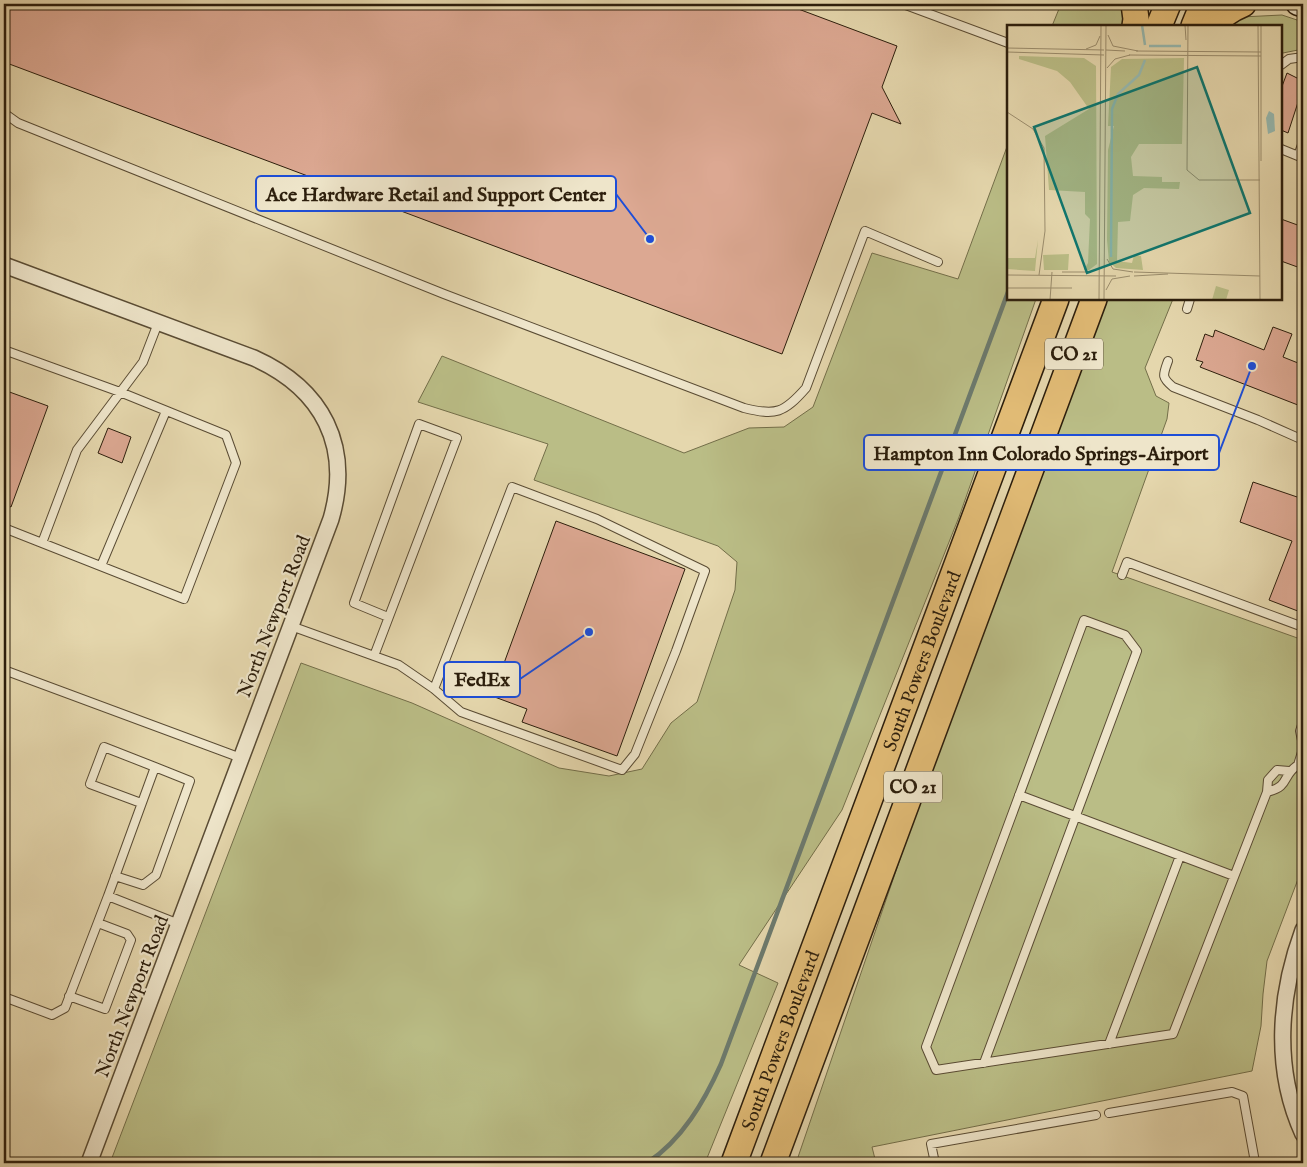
<svg xmlns="http://www.w3.org/2000/svg" width="1307" height="1167" viewBox="0 0 1307 1167" font-family="'IM FELL English',serif">
  <style>
    .green { fill: #babd86; stroke: #736e49 }
    .lines { fill: none; stroke-linecap: round; stroke-linejoin: round }
    .stream { stroke: #6c7a6e; stroke-width: 4.5 }
    .building { fill: #dca892; stroke: #2c1e0c }
    .service-casing { stroke: #5a4c34; stroke-width: 10 }
    .minor-casing { stroke: #5a4c34; stroke-width: 18 }
    .secondary-casing { stroke: #2c1e0c; stroke-width: 24 }
    .trunk-casing { stroke: #2c1e0c; stroke-width: 28 }
    .service { stroke: #eee5ca; stroke-width: 8 }
    .minor { stroke: #eee5ca; stroke-width: 15 }
    .secondary { stroke: #eee5ca; stroke-width: 21 }
    .trunk { stroke: #e2bc76; stroke-width: 25 }
    .labels { text-anchor: middle; stroke-width: 4.5; stroke-linejoin: round; paint-order: stroke }
    .shield { fill: #eee5ca; stroke: #665a45; stroke-width: 1 }
    .shield-label { font-size: 18px; font-weight: bold; fill: #2c1e0c }
    .street-label { font-size: 19px; fill: #2c1e0c; stroke: #eee5ca }
    .inset-river { fill: none; stroke: #96b8af; stroke-width: 2.5 }
    .inset-road { fill: none; stroke: #9b8d6d; stroke-width: 1 }
    .view { fill: #0f766e; fill-opacity: 0.15; stroke: #0f766e; stroke-width: 2.5 }
    .inset-edge { fill: none; stroke: #2c1e0c; stroke-width: 2.5 }
    .leader { fill: none; stroke: #1d4ed8; stroke-width: 2 }
    .callout-dot { fill: #1d4ed8; stroke: #eee5ca; stroke-width: 2 }
    .callout { fill: #eee5ca; stroke: #1d4ed8; stroke-width: 2 }
    .callout-label { font-size: 20px; text-anchor: middle; font-weight: bold; fill: #2c1e0c }
  </style>
  <rect width="100%" height="100%" fill="#e5d7ad"/>
  <filter id="stains"><feTurbulence type="fractalNoise" baseFrequency=".004" numOctaves="4"/><feColorMatrix values="0 0 0 0 .2 0 0 0 0 .09 0 0 0 0 .02 0 0 0 .5 -.17"/></filter>
  <radialGradient id="worn" r=".72"><stop offset=".6" stop-color="#630" stop-opacity="0"/><stop offset="1" stop-color="#630" stop-opacity=".3"/></radialGradient>
  <path class="green" d="M1061,4h63l1,22h-73z
    M1282,15l21,7v27l-20,4 -2,2v-29h-53l13,-9z
    M1008,144v155h28l-77,218 -117,293 -103,155 39,18 -73,180h-595l191,-500 111,40 147,65 50,8 33,-7 29,-46 26,-21 38,-112 2,-28 -19,-16 -184,-66 14,-36 -130,-42 24,-46 242,97 65,-25 35,-1 29,-20 59,-154 86,26z
    M1108,299h65l-28,69 11,28 13,7 -2,16 -55,153 191,68v226l-36,95 -4,33 -2,32 -9,45 -380,76 4,16h-80l116,-339 75,-212z"/>
  <g class="lines">
    <path class="stream" d="M647,1163c35,-23 57,-61 74,-99l287,-772"/>
  </g>
  <path class="building" d="M4,4h781l112,42 -15,41 19,37 -29,-11 -90,241 -778,-292z
    M1287,73l16,8v6l-15,46 -7,-3v-41z
    M1281,219l22,8v42l-22,-8z
    M1273,327l19,7 -9,23 20,8v42l-103,-40 3,-5 -7,-2 9,-26 8,3 2,-7 49,20z
    M4,390l44,16 -37,101 -7,-3z
    M108,428l23,9 -9,26 -24,-10z
    M1253,482l50,17v114l-34,-13 23,-59 -52,-19z
    M556,521l129,48 -68,187 -95,-34 5,-13 -35,-13z"/>
  <g class="lines">
    <defs>
      <path id="service" d="M903,4l105,39
        M1281,65l8,-6 14,-2
        M4,113l14,10 426,171 300,114c32,8 40,5 62,-20l59,-157 73,31
        M1281,149l22,9
        M1298,156l5,-14
        M1187,309l3,-10
        M4,350l116,42 106,43 10,28 -52,136 -142,-56
        M1168,361c-5,14 -7,16 5,26l85,33 45,20
        M4,528l38,15 35,-93 66,-88 15,-39
        M101,566l65,-155
        M1122,575l5,-13 176,65
        M291,626l108,39 35,24 27,23 161,58 13,-16 41,-103 29,-80 -108,-52 -85,-32 -78,202
        M374,656l83,-218 -38,-14 -65,179 34,14
        M4,670l237,88
        M1303,722l-3,9 3,14
        M1303,749l-5,16 5,2
        M1289,771l-12,-1 -9,10 -1,12c24,-6 14,-16 31,-27
        M1019,795l215,81
        M115,876l28,9 13,-10 34,-94 -35,-14
        M108,896l47,-129 -51,-20 -14,37 51,19
        M69,996l36,13 26,-69 -4,-6 -29,-11
        M4,997l48,18 13,-7 43,-112 71,28
        M1109,1044l71,-188
        M984,1063l153,-412 -12,-16 -41,-15 -158,427 10,23 237,-36 94,-242
        M1109,1113l123,-21 11,4 12,66
        M935,1163l-4,-19 165,-29"/>
      <path id="minor" d="M4,265l250,93c69,31 98,88 77,161l-242,644
        M1303,930c-24,65 -30,139 0,204"/>
      <path id="secondary" d="M1297,4l6,2"/>
      <g id="trunk">
        <path d="M1134,4l2,15 -1,7"/>
        <path d="M1159,26l9,-22"/>
        <path d="M1194,26l9,-22"/>
        <path d="M1214,26c7,-11 17,-17 29,-22"/>
        <path id="s1" d="M734,1163l322,-864"/>
        <path d="M773,1163l321,-864"/>
      </g>
    </defs>
    <use href="#service" class="service-casing"/>
    <use href="#minor" class="minor-casing"/>
    <use href="#secondary" class="secondary-casing"/>
    <use href="#trunk" class="trunk-casing"/>
    <use href="#service" class="service"/>
    <use href="#minor" class="minor"/>
    <use href="#secondary" class="secondary"/>
    <use href="#trunk" class="trunk"/>
  </g>
  <g class="labels">
    <g class="shield">
      <rect x="1045" y="338.5" width="58" height="31" rx="4"/>
      <rect x="884" y="771.5" width="58" height="31" rx="4"/>
    </g>
    <g class="shield-label">
      <text x="1074" y="360">CO 21</text>
      <text x="913" y="793">CO 21</text>
    </g>
    <g class="street-label">
      <text transform="translate(273 616) rotate(-69)" y="7">North Newport Road</text>
      <text dy="7" stroke="none"><textPath href="#s1" startOffset="536">South Powers Boulevard</textPath></text>
      <text transform="translate(131 996) rotate(-69)" y="7">North Newport Road</text>
      <text dy="7" stroke="none"><textPath href="#s1" startOffset="131">South Powers Boulevard</textPath></text>
    </g>
  </g>
  <g transform="translate(1007 25)">
    <rect width="275" height="275" fill="#e5d7ad"/>
    <path d="M12,31l65,2 12,8 1,198 -8,6h-5l4,-7 2,-44 -5,-5v-22l-36,-2 -4,-54 44,-27 -19,-27 -13,-11 -38,-12zM177,33l-2,86h-43l-8,13 2,19 29,1v5h18l-1,7 -35,-1 -11,7 -3,26 -12,1 -1,39 15,2 2,-8 7,1 2,14 -27,-2 -7,-6 -2,-22 1,-90 6,-24h-6l3,-59 11,-8zM31,215l-3,31 -28,-2v-11h28zM62,229l-1,16h-24l-1,-15zM209,261l13,4 -3,10h-14z" fill="#babd86"/>
    <path d="M262,86l5,3 1,17 -7,3 -2,-16z" fill="#96b8af"/>
    <path class="inset-river" d="M135,0l3,20M142,21h32M104,232l1,-148 6,-15 21,-19 6,-15"/>
    <path class="inset-road" d="M178,0l1,15M181,0l-1,145 12,10h61M251,0l2,275M254,0v136M101,10l5,11 25,5M0,23l97,2M79,24l10,-4 4,-9M99,25l19,1M129,26l125,1M0,27l97,3M122,30l132,1M100,43l8,-9 15,-4M0,87l26,17 11,19 1,83 -6,44M100,234l6,10 20,3M55,247h29M127,247l126,4M0,250l109,1M127,251l34,-2M0,263h65M99,265l6,-11 18,-3M43,275l2,-28M92,275l2,-275M97,275l2,-275"/>
    <path class="view" d="M190,42l53,146 -163,60 -53,-146z"/>
    <rect width="275" height="275" class="inset-edge"/>
  </g>
  <path class="leader" d="M650 239L616 194M1252 366L1219 453M589 632L520 679"/>
  <g class="callout-dot">
    <circle cx="650" cy="239" r="5"/>
    <circle cx="1252" cy="366" r="5"/>
    <circle cx="589" cy="632" r="5"/>
  </g>
  <g class="callout">
    <rect x="256" y="176" width="360" height="35" rx="5"/>
    <rect x="864" y="435" width="355" height="35" rx="5"/>
    <rect x="444" y="662" width="76" height="35" rx="5"/>
  </g>
  <g class="callout-label">
    <text x="436" y="201">Ace Hardware Retail and Support Center</text>
    <text x="1041" y="460">Hampton Inn Colorado Springs-Airport</text>
    <text x="482" y="686">FedEx</text>
  </g>
  <rect width="1307" height="1167" fill="none" stroke="#e5d7ad" stroke-width="20"/>
  <rect x="5" y="5" width="1297" height="1157" fill="none" stroke="#2c1e0c" stroke-width="2.5"/>
  <rect x="10" y="10" width="1287" height="1147" fill="none" stroke="#2c1e0c"/>
  <rect width="100%" height="100%" filter="url(#stains)"/>
  <rect width="100%" height="100%" fill="url(#worn)"/>
</svg>
